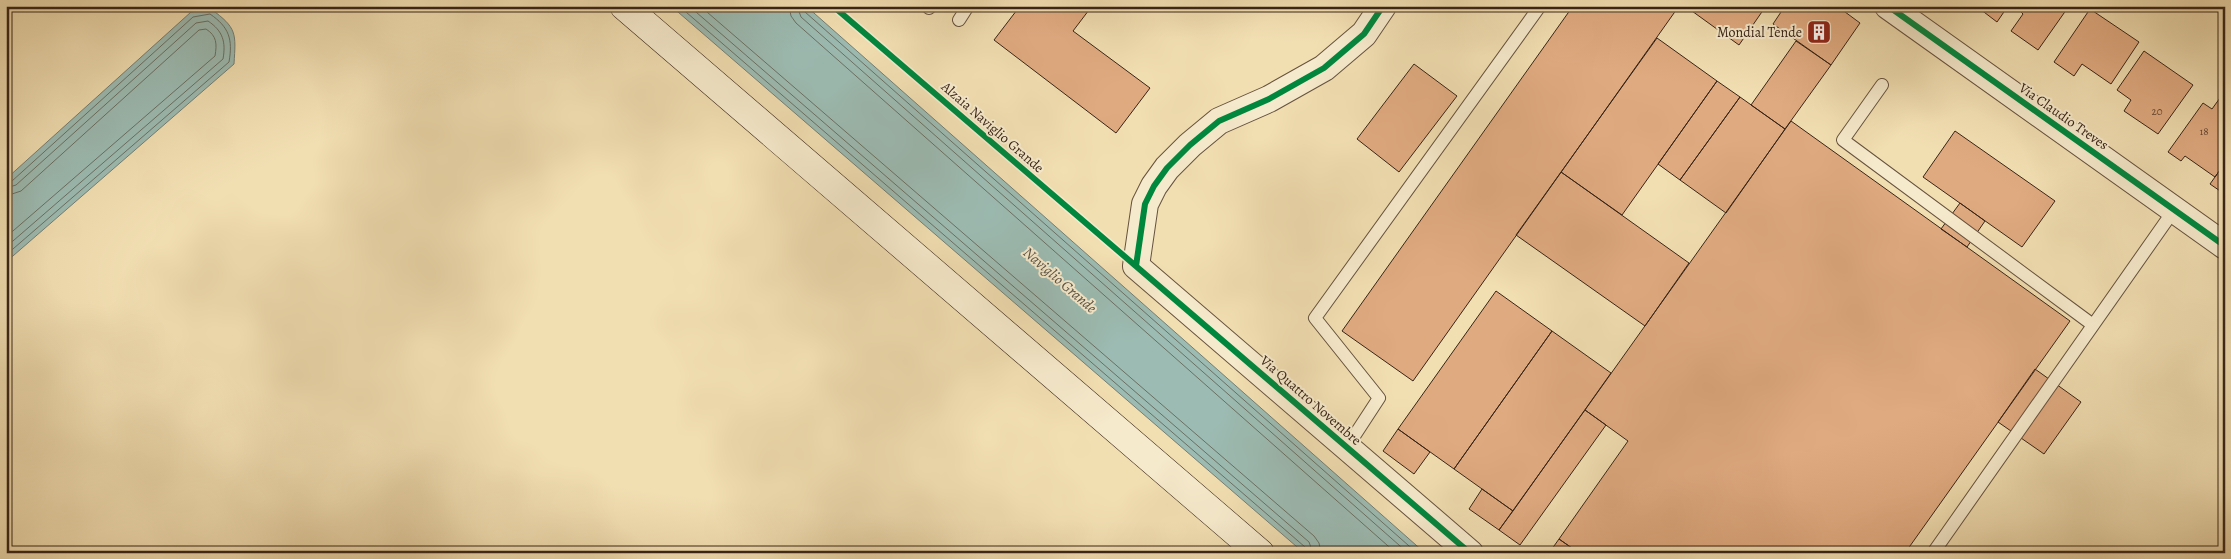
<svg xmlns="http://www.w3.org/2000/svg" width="2231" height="559" viewBox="0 0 2231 559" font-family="Alegreya,serif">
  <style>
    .water { fill: #9cbbb2; stroke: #747f74 }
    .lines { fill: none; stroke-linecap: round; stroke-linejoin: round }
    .shore { stroke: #6a7064; stroke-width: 1 }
    .building { fill: #e0aa80; stroke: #382417 }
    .lane-casing { stroke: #66523e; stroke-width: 14 }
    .street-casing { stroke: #66523e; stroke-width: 28 }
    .secondary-casing { stroke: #382417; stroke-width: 29 }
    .lane { stroke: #f6eacc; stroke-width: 12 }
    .street { stroke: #f6eacc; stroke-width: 26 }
    .secondary { stroke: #f6eacc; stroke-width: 28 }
    .cycleway-casing { stroke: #f6eacc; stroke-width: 9 }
    .cycleway { stroke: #00873e; stroke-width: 6 }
    .labels { text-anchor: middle; stroke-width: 4; stroke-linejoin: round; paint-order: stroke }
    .number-label { font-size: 11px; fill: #624631 }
    .poi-label { font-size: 14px; fill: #382417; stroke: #f6eacc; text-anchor: end }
    .street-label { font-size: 14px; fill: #382417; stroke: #f6eacc }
    .water-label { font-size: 15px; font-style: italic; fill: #565146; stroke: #f6eacc }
  </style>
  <rect width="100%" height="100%" fill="#f1deb1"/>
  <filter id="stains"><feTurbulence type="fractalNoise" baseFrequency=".004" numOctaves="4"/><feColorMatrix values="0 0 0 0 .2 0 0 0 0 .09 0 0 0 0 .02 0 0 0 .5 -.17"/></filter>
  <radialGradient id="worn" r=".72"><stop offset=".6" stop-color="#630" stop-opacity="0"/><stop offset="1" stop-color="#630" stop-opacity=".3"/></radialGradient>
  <path class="water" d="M671,6h135l619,547h-121z
    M211,9c26,19 25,24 23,55l-228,198v-83l185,-167z"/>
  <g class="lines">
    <path class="shore" d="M679,6l626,541 2,6
      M689,6l620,536 4,11
      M700,6l614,530 5,7 2,10
      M789,6l2,10 5,7 600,530
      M797,6l4,11 607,536
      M803,6l2,6 612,541
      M6,182l6,-1 181,-164 17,-3c19,13 23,25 19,48l-223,193
      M6,188l10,-3 180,-162 12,-2c15,10 18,21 15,38l-217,188
      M6,196l15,-5 178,-161 7,-1c11,7 11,15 9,27l-209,181"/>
  </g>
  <path class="building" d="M1020,6h72l-19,25 77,57 -34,45 -122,-93z
    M1573,6h106l-266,375 -71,-50z
    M1685,6h81l-27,39z
    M1785,6h52l23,17 -29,42 -58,-41z
    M1976,6h32l-11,16z
    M2015,6h54l-31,44 -27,-19 12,-17z
    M2090,9l49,33 -28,42 -29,-20 -8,12 -20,-14z
    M1657,38l60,43 -95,134 -61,-43z
    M1796,41l35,24 -46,64 -34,-24z
    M2144,51l49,34 -35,49 -34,-23 7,-11 -14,-10z
    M1414,64l43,32 -58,76 -42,-33z
    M1717,81l23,16 -60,83 -22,-16z
    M2225,91v72l-10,14 -30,-21 -4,5 -13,-9 35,-49 9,6z
    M1740,97l45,32 -59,84 -46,-33z
    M1791,121l279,200 -165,232h-326l-20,-14 69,-98 -43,-31z
    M1955,131l100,70 -33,46 -99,-70z
    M2225,163v28l-2,2 -13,-9z
    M1561,172l128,91 -44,63 -129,-91z
    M1960,203l25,18 -18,26 -26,-18z
    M1496,291l56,40 -98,138 -56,-40z
    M1552,331l59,42 -98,138 -59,-42z
    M2035,369l46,33 -37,52 -46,-32z
    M1585,410l21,15 -86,120 -21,-15z
    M1398,429l32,23 -16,22 -31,-23z
    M1482,489l31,22 -14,19 -30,-21z
    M1559,539l20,14h-30z
    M2225,539v14h-10z"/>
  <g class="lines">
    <defs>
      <path id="lane" d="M929,8l2,-2
        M959,20l9,-14
        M1882,85l-39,55 250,185
        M1347,447l32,-49 -64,-80 225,-312
        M1933,553l241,-343"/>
      <path id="street" d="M1383,6l-19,28 -40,34 -55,31 -50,22 -29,24 -23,23 -13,18 -9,18 -9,62 334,287
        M1888,6l337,240"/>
      <path id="secondary" d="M624,6l636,547"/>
    </defs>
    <use href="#lane" class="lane-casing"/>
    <use href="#street" class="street-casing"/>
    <use href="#secondary" class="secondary-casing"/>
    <use href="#lane" class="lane"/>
    <use href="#street" class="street"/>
    <use href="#secondary" class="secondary"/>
    <defs>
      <path id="cycleway" d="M833,6l637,547
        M1888,6l337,240
        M1136,266l9,-62 9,-18 13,-18 23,-23 29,-24 50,-22 55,-31 40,-34 19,-28"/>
    </defs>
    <use href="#cycleway" class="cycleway-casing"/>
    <use href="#cycleway" class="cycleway"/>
  </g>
  <defs>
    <symbol id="building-square" viewBox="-11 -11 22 22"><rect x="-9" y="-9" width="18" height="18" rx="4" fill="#8f2418" stroke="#f6eacc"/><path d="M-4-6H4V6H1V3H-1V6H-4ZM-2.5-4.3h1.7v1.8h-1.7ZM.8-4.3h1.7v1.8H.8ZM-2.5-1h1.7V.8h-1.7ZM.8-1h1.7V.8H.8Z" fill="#fff"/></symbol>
  </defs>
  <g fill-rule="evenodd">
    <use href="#building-square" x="1805" y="18" width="28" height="28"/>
  </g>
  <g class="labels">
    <g class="number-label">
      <text x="2157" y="115">20</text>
      <text x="2204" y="135">18</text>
    </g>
    <g class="poi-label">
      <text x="1802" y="37">Mondial Tende</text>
    </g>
    <g class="street-label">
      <text transform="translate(2064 116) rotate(35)" y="5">Via Claudio Treves</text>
      <text transform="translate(993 127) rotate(41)" y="5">Alzaia Naviglio Grande</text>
      <text transform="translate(1311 400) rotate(41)" y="5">Via Quattro Novembre</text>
    </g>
    <g class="water-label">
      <text transform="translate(1060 280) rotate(41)" y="5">Naviglio Grande</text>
    </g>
  </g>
  <rect width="2231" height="559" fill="none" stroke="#f1deb1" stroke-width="25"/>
  <rect x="8" y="8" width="2216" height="544" fill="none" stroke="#382417" stroke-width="2.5"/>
  <rect x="12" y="12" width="2206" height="534" fill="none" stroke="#382417"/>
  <rect width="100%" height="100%" filter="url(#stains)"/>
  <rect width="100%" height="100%" fill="url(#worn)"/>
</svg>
